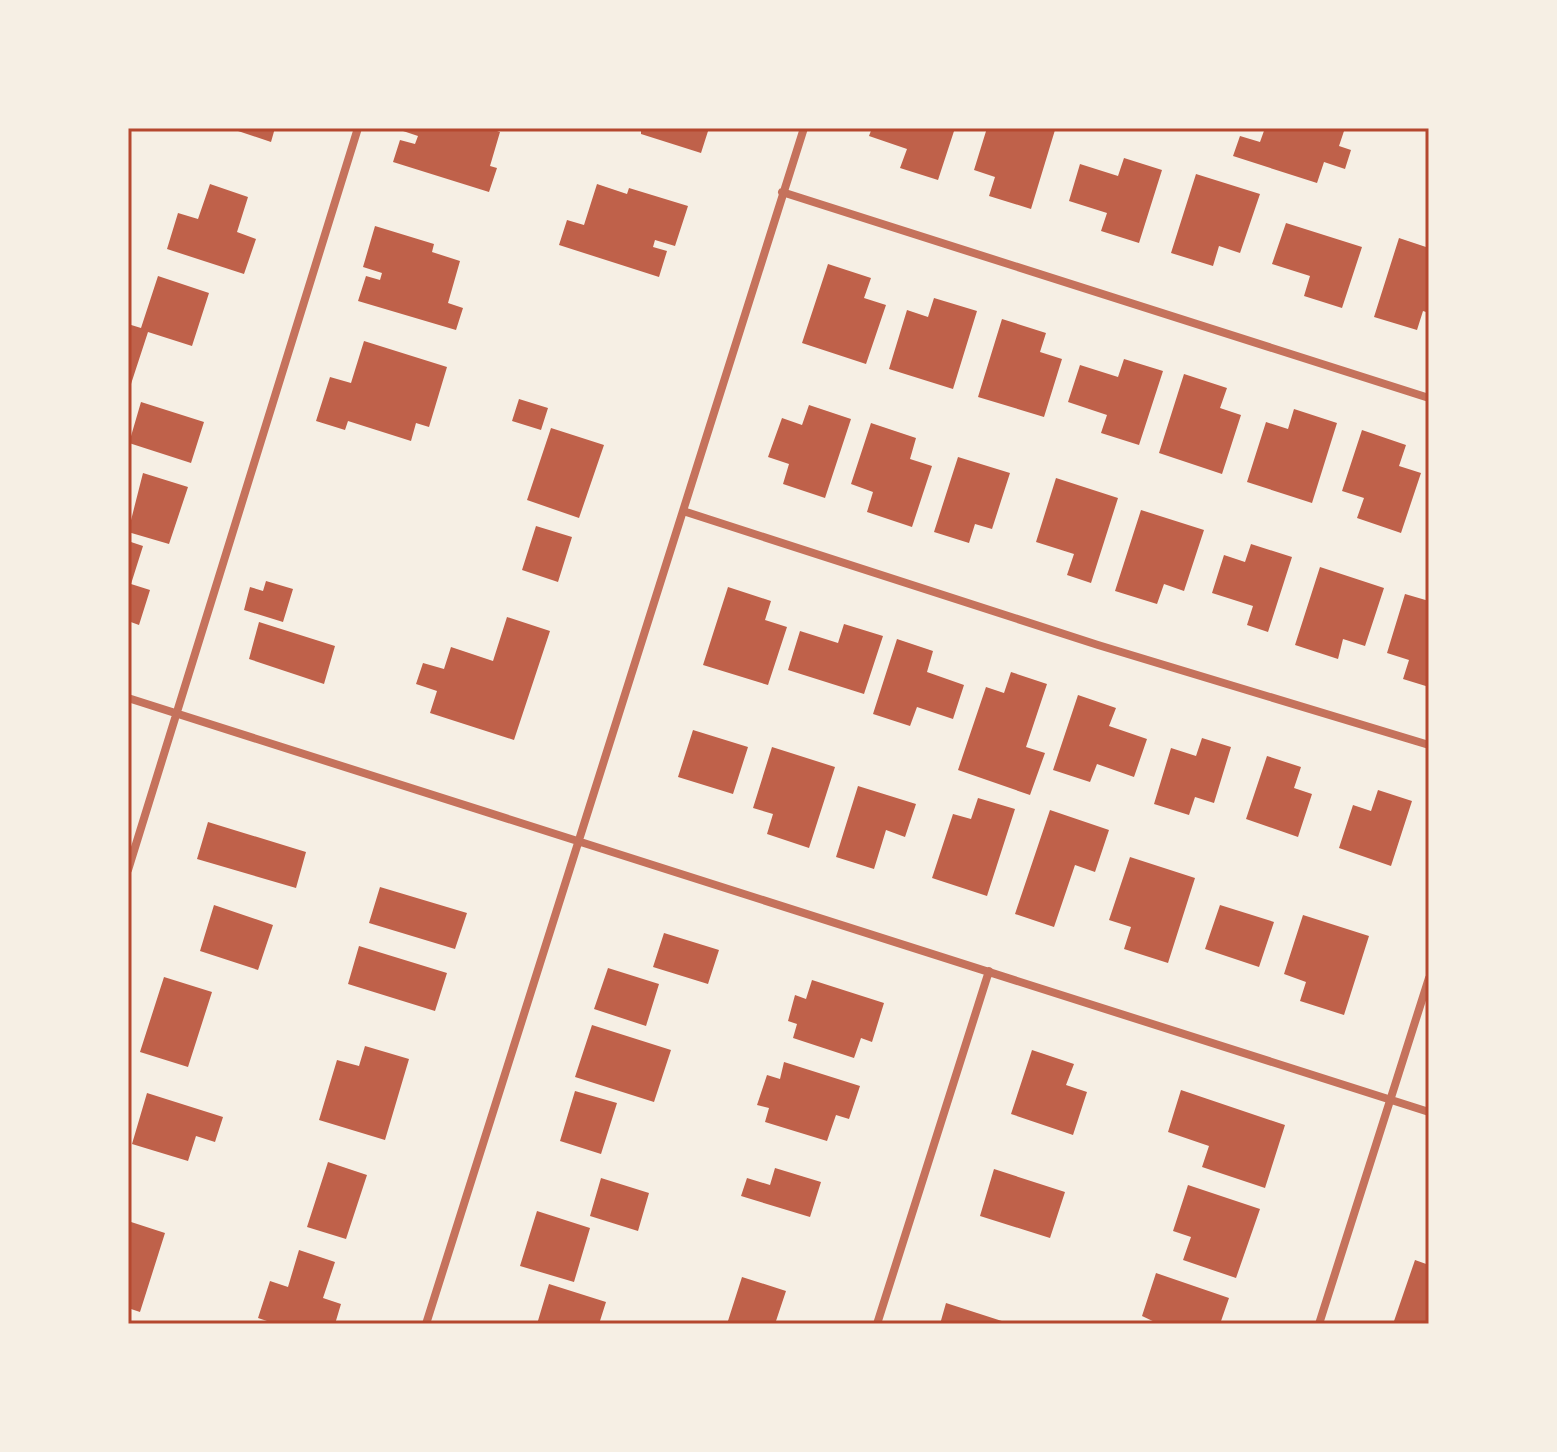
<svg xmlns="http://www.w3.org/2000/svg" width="1557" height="1452" viewBox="0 0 1557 1452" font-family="Mulish,sans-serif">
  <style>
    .building { fill: #bf614a }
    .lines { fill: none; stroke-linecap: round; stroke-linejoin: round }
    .minor { stroke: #c5725c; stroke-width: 8 }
    .neatline { fill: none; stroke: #b5482f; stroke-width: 3 }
  </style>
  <rect width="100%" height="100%" fill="#f6efe4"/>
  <path class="building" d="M229,128h46l-4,14z
    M404,128h84l12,4 -10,34 7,2 -8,24 -96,-30 7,-22 15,4 3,-8 -15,-5z
    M641,128h68l-8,25 -60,-19z
    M872,128h83l-17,52 -38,-12 7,-19 -38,-13z
    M987,128l68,2 -24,79 -42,-13 6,-19 -21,-7z
    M1265,128h80l-6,18 12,4 -6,19 -21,-7 -7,21 -84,-27 7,-20 20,6z
    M1124,158l38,12 -23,73 -38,-12 6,-18 -38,-12 11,-37 38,12z
    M1196,174l64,20 -20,59 -21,-7 -6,20 -42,-13z
    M210,184l38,13 -11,35 19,7 -12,35 -77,-25 11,-36 20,6z
    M597,184l30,10 2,-6 59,18 -13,40 -20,-6 -2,7 14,4 -8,26 -100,-32 8,-25 17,5z
    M1286,223l76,24 -20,61 -38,-12 6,-20 -38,-12z
    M375,226l59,18 -2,8 28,9 -12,42 15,5 -7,22 -98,-29 8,-25 14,4 2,-7 -19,-6z
    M1399,238l30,10v65l-6,-2 -6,19 -43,-13z
    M828,264l43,14 -7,20 22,7 -20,59 -64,-21z
    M158,276l51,17 -17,53 -44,-14 -17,52 -3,-1v-59l13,4z
    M934,298l43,13 -24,78 -64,-20 18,-59 21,7z
    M1002,319l44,14 -6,19 22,7 -18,58 -66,-20z
    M364,341l83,26 -18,60 -13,-4 -5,18 -63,-20 -3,9 -29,-9 14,-44 21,6z
    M1124,359l39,12 -24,74 -38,-12 6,-18 -39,-13 12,-37 38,12z
    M1184,374l43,14 -7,20 21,7 -19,59 -63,-21z
    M519,399l29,9 -7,22 -29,-9z
    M141,402l63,20 -13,41 -62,-20z
    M809,405l42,14 -26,79 -42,-14 6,-20 -21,-7 14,-39 20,7z
    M1294,409l43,14 -25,80 -65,-21 19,-60 22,7z
    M871,423l45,15 -6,21 22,7 -20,61 -45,-15 6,-20 -22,-8z
    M551,428l53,17 -25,73 -52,-18z
    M1362,430l44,15 -7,21 22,7 -20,60 -44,-15 7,-20 -22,-7z
    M958,457l52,16 -18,56 -17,-5 -6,19 -35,-11z
    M143,473l45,14 -19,57 -41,-12z
    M1056,478l62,20 -27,85 -24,-8 7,-21 -38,-12z
    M1141,510l63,20 -20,61 -20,-7 -7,20 -42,-13z
    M536,526l36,11 -14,45 -36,-12z
    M128,541l15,5 -12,38 19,6 -11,35 -11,-4z
    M1251,544l41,13 -24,75 -21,-7 6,-19 -41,-13 12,-38 21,7z
    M1320,567l64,21 -19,58 -22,-7 -5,20 -43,-14z
    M266,581l27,8 -10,33 -39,-12 6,-23 13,4z
    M728,587l43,14 -6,19 22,7 -19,58 -65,-20z
    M1405,594l24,7v86l-26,-8 6,-19 -22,-7z
    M507,617l43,14 -36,109 -84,-27 7,-22 -21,-7 7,-21 21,6 7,-22 42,14z
    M259,622l76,24 -11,38 -75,-25z
    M844,624l39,12 -19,58 -76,-24 12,-39 38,12z
    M897,639l36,12 -6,21 37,13 -11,34 -36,-12 -7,19 -37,-12z
    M1011,672l36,12 -21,63 19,6 -15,42 -72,-25 28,-83 18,6z
    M1078,695l38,13 -7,18 38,13 -13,38 -37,-13 -7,18 -37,-12z
    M693,730l55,17 -15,47 -55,-17z
    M1202,738l29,9 -17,56 -19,-6 -6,18 -35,-11 17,-56 25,8z
    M772,747l63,20 -26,81 -42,-14 6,-20 -20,-6z
    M1267,756l34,11 -7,21 18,6 -14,43 -52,-18z
    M858,786l58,18 -11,33 -19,-7 -12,39 -38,-12z
    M1378,790l34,11 -21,65 -52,-18 14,-43 18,6z
    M978,798l37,11 -28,87 -55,-18 21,-64 18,5z
    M1050,810l59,20 -14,42 -20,-7 -21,62 -39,-13z
    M208,822l98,30 -10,36 -99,-29z
    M1130,857l65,21 -27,85 -44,-14 7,-22 -22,-7z
    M380,887l87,26 -12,36 -86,-26z
    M214,905l59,20 -15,45 -58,-19z
    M1220,905l54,17 -15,45 -54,-18z
    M1303,915l66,21 -25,79 -44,-14 6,-19 -22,-8z
    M664,933l55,17 -11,34 -55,-17z
    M359,946l88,27 -12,38 -87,-27z
    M608,968l51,16 -13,42 -52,-17z
    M164,977l48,15 -24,75 -48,-15z
    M812,980l72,23 -12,39 -11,-4 -7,20 -61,-20 4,-14 -9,-3 7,-26 11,4z
    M592,1025l79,25 -17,52 -79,-25z
    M365,1046l44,13 -24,81 -66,-20 18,-60 22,6z
    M1032,1050l42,14 -8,21 21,7 -14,43 -62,-21z
    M784,1062l76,24 -11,33 -13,-4 -9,26 -62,-19 4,-14 -12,-3 10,-30 13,4z
    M1181,1090l104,35 -20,63 -63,-21 7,-21 -41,-14z
    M575,1091l42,12 -16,51 -41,-13z
    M147,1093l76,24 -8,25 -19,-6 -8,25 -56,-17z
    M328,1162l39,13 -21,64 -39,-12z
    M775,1168l46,14 -11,35 -69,-21 6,-18 23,7z
    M994,1169l71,23 -15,46 -70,-22z
    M601,1178l48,15 -11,38 -48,-15z
    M1188,1185l72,24 -24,69 -53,-18 8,-23 -18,-6z
    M537,1211l53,17 -16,54 -54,-16z
    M128,1221l37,12 -25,79 -12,-4z
    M299,1250l36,12 -12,36 18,6 -6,20h-59l-18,-6 12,-37 18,6z
    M1415,1260l14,5v59h-36z
    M1156,1273l73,25 -9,26h-61l-17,-8z
    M742,1277l44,14 -11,33h-48z
    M549,1284l57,18 -7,22h-62z
    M946,1303l62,20v1h-68z"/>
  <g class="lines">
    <path class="minor" d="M782,192l647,206
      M683,511l415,134 331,100
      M128,698l1301,414
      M128,870l230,-742
      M426,1324l378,-1196
      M877,1324l112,-353
      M1319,1324l110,-346"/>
  </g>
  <rect width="1557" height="1452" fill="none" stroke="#f6efe4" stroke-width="260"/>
  <rect x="130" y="130" width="1297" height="1192" class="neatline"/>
</svg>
